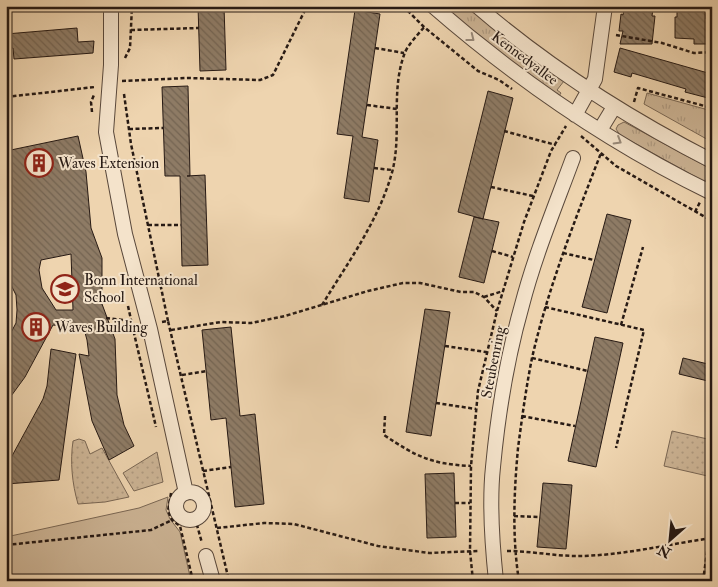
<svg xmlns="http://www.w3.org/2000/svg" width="718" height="587" viewBox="0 0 718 587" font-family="'IM FELL Double Pica',serif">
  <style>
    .grass { fill: url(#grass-tufts); stroke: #7a6754 }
    .park { fill: url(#park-dots); stroke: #7a6754 }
    .pitch { fill: #ccb495; stroke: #7a6754 }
    .building { fill: url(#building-back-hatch); stroke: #271a14; fill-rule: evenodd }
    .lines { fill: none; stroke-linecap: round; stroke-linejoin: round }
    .minor-casing { stroke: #59483b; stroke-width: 16 }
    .path { stroke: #271a14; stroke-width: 2.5; stroke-dasharray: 4 2.5; stroke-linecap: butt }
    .minor { stroke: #f4e3cb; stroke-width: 14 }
    .oneway { stroke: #988979 }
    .labels { text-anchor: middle; stroke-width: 4; stroke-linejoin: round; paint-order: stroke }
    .street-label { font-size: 15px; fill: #271a14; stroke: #f4e3cb }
    .poi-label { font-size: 15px; fill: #271a14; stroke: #f4e3cb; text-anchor: start }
  </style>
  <defs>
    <pattern id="grass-tufts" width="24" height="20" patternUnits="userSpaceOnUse" patternTransform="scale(1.25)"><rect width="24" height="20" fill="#ccb495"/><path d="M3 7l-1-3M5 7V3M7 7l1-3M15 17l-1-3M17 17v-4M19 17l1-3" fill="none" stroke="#af9a80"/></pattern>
    <pattern id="park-dots" width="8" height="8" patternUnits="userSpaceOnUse" patternTransform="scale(1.25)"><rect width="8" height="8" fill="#ccb495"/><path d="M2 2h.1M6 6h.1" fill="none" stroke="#af9a80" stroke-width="1.8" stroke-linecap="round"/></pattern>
    <pattern id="building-back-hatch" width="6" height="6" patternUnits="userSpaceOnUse" patternTransform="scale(1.25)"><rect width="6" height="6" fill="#8e7b65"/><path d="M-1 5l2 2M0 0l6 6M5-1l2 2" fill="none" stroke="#746452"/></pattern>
  </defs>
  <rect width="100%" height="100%" fill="#eed4af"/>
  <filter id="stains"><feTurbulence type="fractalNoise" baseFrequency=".004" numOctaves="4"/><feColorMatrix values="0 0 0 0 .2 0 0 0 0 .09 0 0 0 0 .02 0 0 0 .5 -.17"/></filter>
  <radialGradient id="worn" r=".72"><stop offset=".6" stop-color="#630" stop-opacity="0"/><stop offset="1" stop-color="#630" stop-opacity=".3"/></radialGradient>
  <path class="grass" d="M448,6h18l53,43 45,32 -7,9 4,3 -2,3 -77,-57 -33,-28z
    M647,93l65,18v31l-68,-38z
    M624,122l87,47 -6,13 -85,-47 -4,-6 2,-4z"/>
  <path class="park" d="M672,431l40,9v37l-48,-11z
    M79,439l6,2 5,13 12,-6 27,49 -24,5 -27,2c-6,-21 -8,-42 -5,-63z
    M157,452l6,30 -29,9 -11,-18z"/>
  <path class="pitch" d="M168,497l-2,13 4,9 10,13 11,49h-185v-44l133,-29z"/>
  <path class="building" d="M198,6h26l2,64 -26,1z
    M624,9h29l-1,7h3l-3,28h-32l3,-13h-4l2,-17 2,1z
    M677,9l29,1v9h2v25h-14v-5l-19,-1v-21h2z
    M355,10l25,4 -18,123 16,3 -9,62 -25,-4 9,-62 -16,-2z
    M77,28l1,14 16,-1 -1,12 -79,6 -1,-11 -7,1v-15z
    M620,48l88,25v25l-23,-6 1,-3 -54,-16 -1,4 -17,-5z
    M188,86l2,90h-3l18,-1 3,90 -26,1 -2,-90h-15l-3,-89z
    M488,91l25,7 -30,121 -25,-7z
    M78,136l8,36 5,56 11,30v46l13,35 2,56 7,30 10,21 -25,14 -17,-39 -13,-67 10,2 -2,-16 -3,-11 -31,-4 -28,52 -19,26v-61l10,-19 1,-13 -1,-15 -10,-20v-124zM71,254l2,56h-17l-14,-22 -3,-18 2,-10z
    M607,214l24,6 -24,93 -25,-6z
    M474,217l25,5 -15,61 -25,-6z
    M425,309l25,3 -19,124 -25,-4z
    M231,327l9,89 15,-2 9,90 -29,3 -9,-89 -15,2 -9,-90z
    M595,337l28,6 -27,124 -28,-6z
    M51,349l25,5 -17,126 -53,4v-17l37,-68 4,-13z
    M683,358l29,7v17l-33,-8z
    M454,473l2,64 -29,1 -2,-64z
    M543,483l29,2 -6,64 -29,-2z"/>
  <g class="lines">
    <defs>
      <path id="minor" d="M111,6v59l-5,67 19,102 25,95 36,164
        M433,6c85,74 178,138 279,187
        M477,6c72,62 151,112 235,155
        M575,115l20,-36 10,-73
        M600,130l14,-23
        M176 506a14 14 0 1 1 28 0a14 14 0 1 1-28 0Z
        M206,556l7,25
        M496,581c-4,-38 -7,-77 -3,-114 5,-54 14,-109 29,-162 13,-50 33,-98 51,-147"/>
    </defs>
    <use href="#minor" class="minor-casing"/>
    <path class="path" d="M403,6l21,21 54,44 21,9 13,9
      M131,30l68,-2
      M616,35l46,8 32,10 18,-1
      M375,48l29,5
      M125,58l5,-10 2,-42
      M122,81l65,-3 73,2 13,-5 34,-69
      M124,94l7,50 37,177
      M6,97l89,-10
      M634,102l4,-14 74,20
      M367,105l30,4
      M92,112l-1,-10 3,-7
      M129,129l34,-1
      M504,131l52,14
      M581,136l35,30 96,55
      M374,168l18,2
      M491,187l42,9
      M695,212l5,-10
      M148,225h33
      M492,251l21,6
      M563,253l31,7
      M484,297l19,-6
      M322,305c25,-41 55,-82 69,-129 12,-39 -1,-82 13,-121 3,-10 14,-20 20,-28
      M128,306l5,23
      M545,307l99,23 -28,118
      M106,318l25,3
      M162,322l6,-1 61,260
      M621,325l22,-78
      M137,328l-4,1 23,98
      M171,330l50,-8 30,1 34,-7 83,-25 35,-8h17l41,9h13l10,5 13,14
      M445,346l41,6
      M532,358l56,13
      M182,375l25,-4
      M436,403l40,6
      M385,416l-1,19c33,22 47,29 87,31
      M522,416l53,10
      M203,471l28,-4
      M171,493l-3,18 4,9 8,6 13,55
      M455,503h15
      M514,516l25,1
      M195,518l7,25
      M217,528l47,-5 30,1 84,22 51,7 50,-2
      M6,545l145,-15 21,-10
      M507,551c24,0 47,5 70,5 43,0 92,-12 135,-18
      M473,581l-3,-30 1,-85 7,-75 19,-80 27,-89 27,-71 15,-25
      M519,581c-7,-44 -5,-89 -1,-133 4,-30 8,-60 14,-90 16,-70 43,-138 69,-205
      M703,581l6,-43 3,-6"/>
    <use href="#minor" class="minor"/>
  </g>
  <defs><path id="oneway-chevron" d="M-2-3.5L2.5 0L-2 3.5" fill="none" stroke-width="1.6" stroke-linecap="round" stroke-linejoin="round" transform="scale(1.25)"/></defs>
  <g class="oneway">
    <use href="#oneway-chevron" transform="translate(471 38) rotate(38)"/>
    <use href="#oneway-chevron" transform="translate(618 141) rotate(31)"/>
  </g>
  <defs>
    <symbol id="building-ring" viewBox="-11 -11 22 22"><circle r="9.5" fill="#f4e3cb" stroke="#8f2418" stroke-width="1.5"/><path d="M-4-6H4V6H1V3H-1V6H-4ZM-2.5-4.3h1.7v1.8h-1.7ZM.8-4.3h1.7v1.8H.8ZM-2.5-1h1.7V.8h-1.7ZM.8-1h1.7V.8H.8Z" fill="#8f2418"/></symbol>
    <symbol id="school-ring" viewBox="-11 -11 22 22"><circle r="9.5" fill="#f4e3cb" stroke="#8f2418" stroke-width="1.5"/><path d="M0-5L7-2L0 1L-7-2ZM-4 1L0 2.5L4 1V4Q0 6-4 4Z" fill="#8f2418"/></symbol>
  </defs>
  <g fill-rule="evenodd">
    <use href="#building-ring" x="23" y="147" width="32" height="32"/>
    <use href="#school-ring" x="49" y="273" width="32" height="32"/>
    <use href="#building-ring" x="20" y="311" width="32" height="32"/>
  </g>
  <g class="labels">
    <g class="street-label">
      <text transform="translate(525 58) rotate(37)" y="5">Kennedyallee</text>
      <text transform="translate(493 362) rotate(-79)" y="5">Steubenring</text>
    </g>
    <g class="poi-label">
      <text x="58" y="168">Waves Extension</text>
      <text x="84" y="285">Bonn International<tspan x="84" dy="17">School</tspan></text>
      <text x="55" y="332">Waves Building</text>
    </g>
  </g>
  <rect width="718" height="587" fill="none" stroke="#eed4af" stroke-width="25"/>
  <rect x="8" y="8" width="703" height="572" fill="none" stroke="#271a14" stroke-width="2.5"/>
  <rect x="12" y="12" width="693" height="562" fill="none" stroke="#271a14"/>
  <g transform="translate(670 540) rotate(207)" stroke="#f4e3cb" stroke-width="4" paint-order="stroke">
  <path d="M0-4L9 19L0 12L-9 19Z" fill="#271a14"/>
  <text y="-8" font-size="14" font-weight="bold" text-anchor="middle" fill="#271a14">N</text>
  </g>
  <rect width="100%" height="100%" filter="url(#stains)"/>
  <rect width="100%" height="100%" fill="url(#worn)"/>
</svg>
